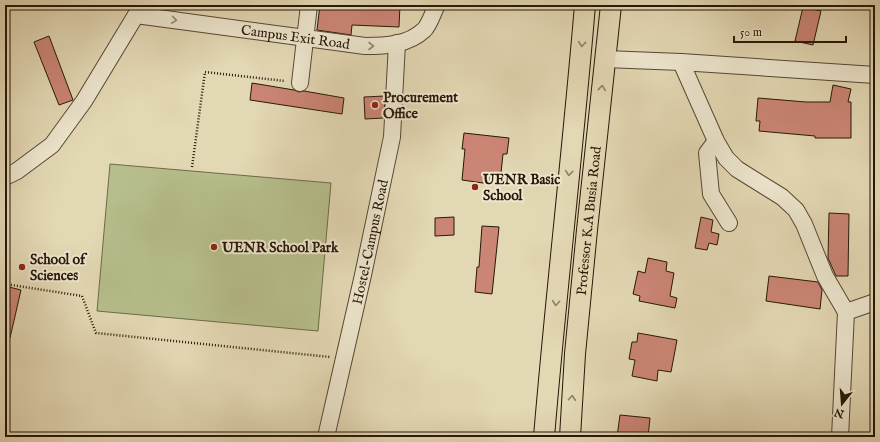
<svg xmlns="http://www.w3.org/2000/svg" width="880" height="442" viewBox="0 0 880 442" font-family="'IM FELL English',serif">
  <style>
    .green { fill: #b6be8b; stroke: #6e6a4a }
    .building { fill: #cb8575; stroke: #271708 }
    .lines { fill: none; stroke-linecap: round; stroke-linejoin: round }
    .minor-casing { stroke: #564733; stroke-width: 18 }
    .major-casing { stroke: #271708; stroke-width: 22 }
    .path { stroke: #271708; stroke-width: 2.5; stroke-dasharray: 1 2; stroke-linecap: butt }
    .minor { stroke: #ede6ce; stroke-width: 16 }
    .major { stroke: #e3d8b4; stroke-width: 20 }
    .oneway { stroke: #948975 }
    .oneway2 { stroke: #8e8167 }
    .poi-dot { fill: #8f2418; stroke: #ede6ce; stroke-width: 1.5 }
    .labels { text-anchor: middle; stroke-width: 4; stroke-linejoin: round; paint-order: stroke }
    .street-label { font-size: 14px; fill: #271708; stroke: #ede6ce }
    .poi-label { font-size: 14px; font-weight: bold; fill: #271708; stroke: #ede6ce; text-anchor: start }
  </style>
  <rect width="100%" height="100%" fill="#e3d8b4"/>
  <filter id="stains"><feTurbulence type="fractalNoise" baseFrequency=".005" numOctaves="4"/><feColorMatrix values="0 0 0 0 .2 0 0 0 0 .09 0 0 0 0 .02 0 0 0 .5 -.17"/></filter>
  <radialGradient id="worn" r=".72"><stop offset=".6" stop-color="#630" stop-opacity="0"/><stop offset="1" stop-color="#630" stop-opacity=".3"/></radialGradient>
  <path class="green" d="M110,164l221,19 -13,148 -221,-20z"/>
  <path class="building" d="M320,5h80l-1,22 -47,-2 -1,10 -34,-5z
    M803,7l18,4 -8,34 -18,-4z
    M49,36l24,64 -14,5 -25,-63z
    M252,83l42,7 5,2 5,-1 40,7 -2,16 -92,-14z
    M833,85l18,4 -3,13h3v36h-36v-2l-56,-5 1,-10h-4l2,-23 48,4h24z
    M385,96l-1,22 -19,1 -1,-22z
    M464,133l45,5 -2,16h-4l-2,19h-2l-2,12 -35,-5 3,-31h-3z
    M829,213l20,1 -1,62h-12l-8,-18z
    M454,217v18l-19,1v-18z
    M701,217l12,3 -2,12 8,2 -2,11 -8,-2 -2,7 -12,-2z
    M482,226l17,1 -7,67 -17,-2 2,-25h2z
    M648,258l19,4 -1,9 8,2 -4,23 7,2 -2,10 -36,-7 1,-5 -7,-2 5,-23 7,2z
    M769,276l49,6 4,8 -2,19 -54,-8z
    M5,286l16,4 -11,48h-5z
    M638,333l39,7 -6,32 -13,-2 -1,11 -25,-5 3,-16 -6,-1 3,-17h5z
    M620,415l30,3 -2,19h-31z"/>
  <g class="lines">
    <defs>
      <g id="minor">
        <path id="s1" d="M136,15l229,31c21,0 43,-1 59,-16 6,-6 9,-18 13,-25"/>
        <path d="M605,59l76,3 194,13"/>
        <path d="M681,62l35,79 10,17 11,11 45,28 14,13 8,14 21,52 21,36"/>
        <path d="M300,83l9,-78"/>
        <path d="M716,141l-9,12 4,41 18,29"/>
        <path d="M5,177l12,-6 35,-26 32,-44 52,-86"/>
        <path id="s2" d="M326,437l37,-162 29,-138 5,-94"/>
        <path d="M840,437l6,-125 29,-10"/>
      </g>
      <g id="major">
        <path d="M544,437c12,-144 29,-288 41,-432"/>
        <path id="s3" d="M570,437l5,-83 12,-124 24,-225"/>
      </g>
    </defs>
    <use href="#minor" class="minor-casing"/>
    <use href="#major" class="major-casing"/>
    <path class="path" d="M192,167l13,-95 80,9
      M5,284l77,12 14,37 234,24"/>
    <use href="#minor" class="minor"/>
    <use href="#major" class="major"/>
  </g>
  <defs><path id="oneway-chevron" d="M-2-3.5L2.5 0L-2 3.5" fill="none" stroke-width="1.6" stroke-linecap="round" stroke-linejoin="round"/></defs>
  <g class="oneway">
    <use href="#oneway-chevron" transform="translate(174 20) rotate(8)"/>
    <use href="#oneway-chevron" transform="translate(371 46)"/>
  </g>
  <g class="oneway2">
    <use href="#oneway-chevron" transform="translate(582 44) rotate(95)"/>
    <use href="#oneway-chevron" transform="translate(602 88) rotate(-84)"/>
    <use href="#oneway-chevron" transform="translate(569 173) rotate(96)"/>
    <use href="#oneway-chevron" transform="translate(556 303) rotate(95)"/>
    <use href="#oneway-chevron" transform="translate(572 398) rotate(-86)"/>
  </g>
  <g class="poi-dot">
    <circle cx="375" cy="105" r="4"/>
    <circle cx="475" cy="187" r="4"/>
    <circle cx="214" cy="247" r="4"/>
    <circle cx="22" cy="267" r="4"/>
  </g>
  <g class="labels">
    <g class="street-label">
      <text dy="5" stroke="none"><textPath href="#s1" startOffset="161">Campus Exit Road</textPath></text>
      <text dy="5" stroke="none"><textPath href="#s3" startOffset="217">Professor K.A Busia Road</textPath></text>
      <text dy="5" stroke="none"><textPath href="#s2" startOffset="200">Hostel-Campus Road</textPath></text>
    </g>
    <g class="poi-label">
      <text x="383" y="102">Procurement<tspan x="383" dy="16">Office</tspan></text>
      <text x="483" y="184">UENR Basic<tspan x="483" dy="16">School</tspan></text>
      <text x="222" y="252">UENR School Park</text>
      <text x="30" y="264">School of<tspan x="30" dy="16">Sciences</tspan></text>
    </g>
  </g>
  <rect width="880" height="442" fill="none" stroke="#e3d8b4" stroke-width="20"/>
  <rect x="6" y="6" width="868" height="430" fill="none" stroke="#271708" stroke-width="2"/>
  <rect x="10" y="10" width="860" height="422" fill="none" stroke="#271708"/>
  <g transform="translate(842 404) rotate(197)" stroke="#ede6ce" stroke-width="3" paint-order="stroke">
  <path d="M0-3L7 15L0 10L-7 15Z" fill="#271708"/>
  <text y="-6" font-size="11" font-weight="bold" text-anchor="middle" fill="#271708">N</text>
  </g>
  <path d="M734 36v6h112v-6" fill="none" stroke="#271708" stroke-width="2"/>
  <text x="740" y="36" font-size="12" fill="#271708" stroke="#ede6ce" stroke-width="3" paint-order="stroke">50 m</text>
  <rect width="100%" height="100%" filter="url(#stains)"/>
  <rect width="100%" height="100%" fill="url(#worn)"/>
</svg>
